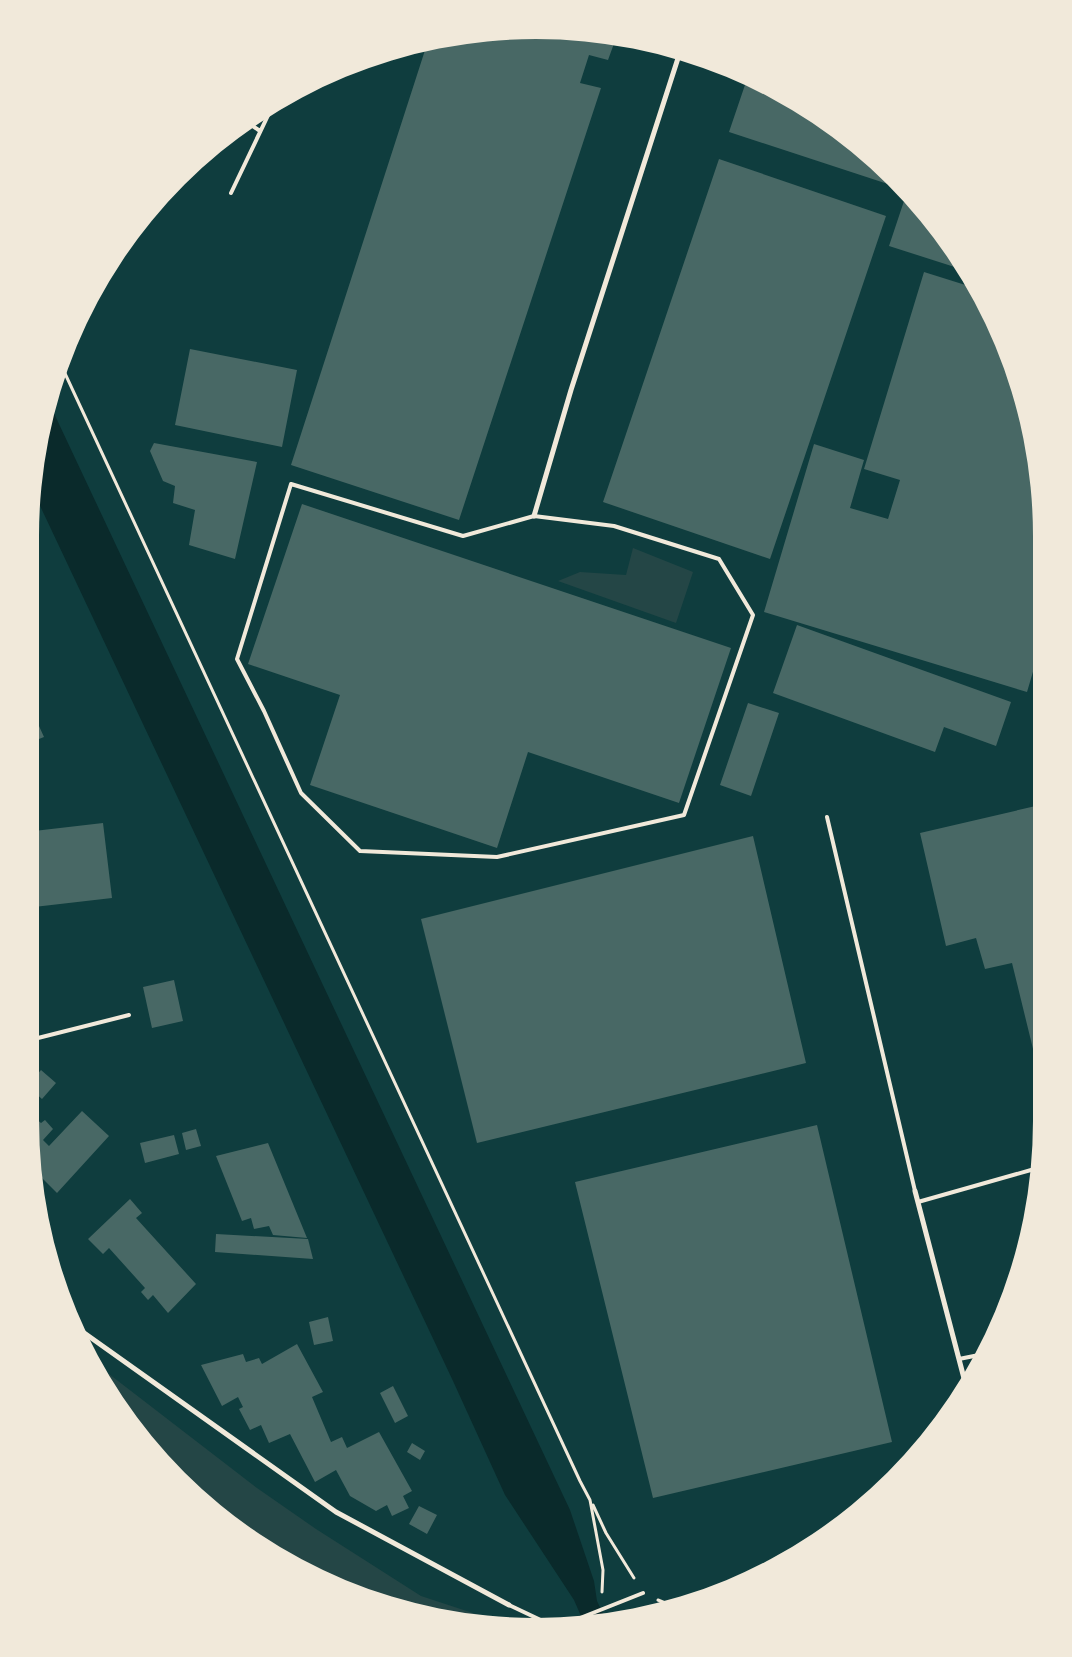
<svg xmlns="http://www.w3.org/2000/svg" width="1072" height="1657" viewBox="0 0 1072 1657" font-family="'IBM Plex Sans',sans-serif">
  <style>
    .green { fill: #244646 }
    .water { fill: #0a2a2b }
    .building { fill: #486865 }
    .lines { fill: none; stroke-linecap: round; stroke-linejoin: round }
    .path { stroke: #f1e9da; stroke-width: 3 }
    .service { stroke: #f1e9da; stroke-width: 4 }
    .minor { stroke: #f1e9da; stroke-width: 5 }
  </style>
  <rect width="100%" height="100%" fill="#0f3d3e"/>
  <path class="green" d="M633,548l60,24 -17,51 -118,-42 22,-9 46,3z
    M96,1364l161,124 59,41 105,67 70,23 26,6 -14,1 -130,-26 -61,-25 -84,-52 -50,-44 -63,-77z"/>
  <path class="water" d="M51,407l519,1103 24,71 3,20 10,21 -23,1 -10,-23 -69,-105 -52,-114 -419,-888v-23z"/>
  <path class="building" d="M503,31l99,3 14,4 -8,22 -19,-5 -9,28 21,5 -142,432 -168,-55 136,-421z
    M747,79l42,19 80,57 31,33 -171,-56z
    M719,159l167,57 -116,343 -167,-57z
    M906,195l32,33 26,42 -75,-24z
    M924,272l51,16 15,24 35,93 16,98 -1,145 -13,44 -263,-80 50,-168 50,16 -14,48 38,11 12,-39 -36,-11z
    M190,349l107,21 -15,77 -107,-22z
    M154,443l103,19 -22,97 -46,-14 6,-35 -22,-7 2,-17 -12,-5 -13,-30z
    M302,504l429,144 -52,155 -151,-51 -31,96 -187,-63 30,-90 -92,-31z
    M797,625l214,77 -15,44 -52,-19 -9,25 -162,-59z
    M748,703l31,10 -28,83 -31,-11z
    M34,715l10,22 -10,4z
    M1040,805l-2,247 -4,1 -22,-90 -27,6 -9,-31 -30,8 -26,-113z
    M103,823l9,75 -78,9v-76z
    M753,836l53,227 -329,80 -56,-224z
    M174,980l9,41 -31,7 -9,-41z
    M41,1070l15,13 -14,16 -8,-7v-14z
    M82,1111l27,25 -52,57 -23,-23v-53l7,6 4,-3 8,9 -10,11 6,6z
    M817,1125l75,317 -239,56 -78,-316z
    M196,1129l5,17 -15,4 -4,-17z
    M174,1135l5,19 -34,9 -5,-20z
    M268,1143l39,95 -34,-3 -4,-9 -15,3 -3,-11 -9,3 -26,-65z
    M130,1199l12,14 -6,5 60,66 -28,29 -15,-18 -5,5 -7,-8 4,-4 -36,-40 -6,6 -15,-15z
    M216,1234l92,5 5,20 -98,-7z
    M328,1317l5,24 -19,4 -5,-23z
    M297,1344l26,48 -11,5 19,45 11,-5 5,11 32,-16 33,59 -9,5 6,12 -17,8 -5,-11 -11,6 -26,-15 -14,-26 -21,12 -25,-48 -21,9 -8,-18 -11,5 -11,-21 4,-2 -5,-10 -16,9 -21,-41 42,-11 3,8 13,-4 3,6z
    M393,1386l15,30 -13,7 -15,-30z
    M412,1443l13,8 -5,9 -13,-8z
    M419,1506l18,9 -10,19 -18,-10z"/>
  <g class="lines">
    <path class="path" d="M62,367l518,1114 10,19 13,70 -1,22
      M593,1505l13,28 28,45
      M658,1600l17,7"/>
    <path class="service" d="M247,122l13,9
      M231,193l41,-86
      M291,484l172,52 71,-20 80,10 105,33 34,56 -69,200 -187,42 -137,-6 -59,-58 -37,-82 -27,-52z
      M827,817l88,374
      M34,1039l95,-24
      M918,1202l120,-34
      M959,1359l25,-5
      M509,1605l38,18 8,1
      M565,1624l78,-31"/>
    <path class="minor" d="M534,516l37,-126 109,-338
      M915,1191l51,195
      M80,1330l256,182 173,93"/>
  </g>
  <path d="M0 0H1072V1657H0ZM536 39H536A497 497 0 0 1 1033 536V1121A497 497 0 0 1 536 1618H536A497 497 0 0 1 39 1121V536A497 497 0 0 1 536 39Z" fill="#f1e9da" fill-rule="evenodd"/>
</svg>
